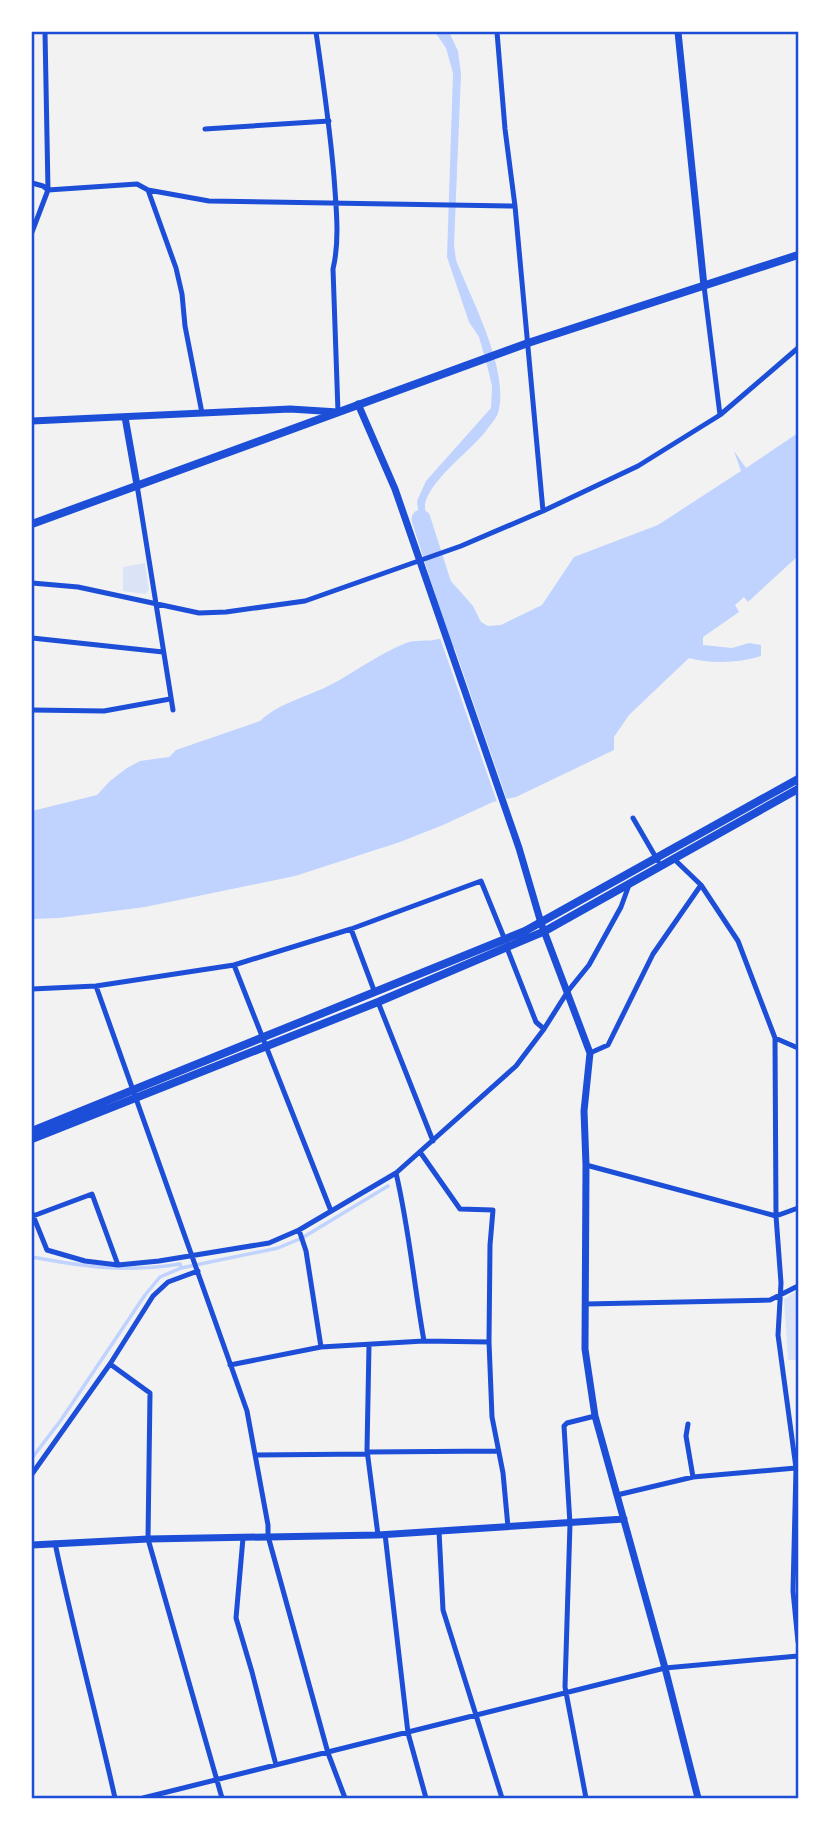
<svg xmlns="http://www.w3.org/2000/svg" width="830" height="1830" viewBox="0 0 830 1830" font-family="'Alegreya Sans',sans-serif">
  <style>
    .green { fill: #dbe4f7 }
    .water { fill: #bfd3fe }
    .pier { fill: #f2f2f2 }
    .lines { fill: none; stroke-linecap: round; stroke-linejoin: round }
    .stream { stroke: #bfd3fe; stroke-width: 3.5 }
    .river { stroke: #bfd3fe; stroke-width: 19 }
    .minor { stroke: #1d4ed8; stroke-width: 5 }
    .tertiary { stroke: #1d4ed8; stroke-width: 7 }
    .secondary { stroke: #1d4ed8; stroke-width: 8 }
    .neatline { fill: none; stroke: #1d4ed8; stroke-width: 2.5 }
  </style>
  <rect width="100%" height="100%" fill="#f2f2f2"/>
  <path class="green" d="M145,563l4,27 -4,4 -22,-3v-24z
    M798,1290v70h-10l-4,-61z"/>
  <path class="water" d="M435,32h14l9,19 3,23 -7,171 2,15c16,41 54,111 42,153 -2,6 -8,12 -12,18 -17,21 -56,49 -61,73 -1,10 6,27 9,37l-6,3 -9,-28 -2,-15 9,-20 65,-73 1,-22 -5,-21 -8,-28 -10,-15 -22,-65 6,-184 -7,-25z
    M798,433v123l-50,46 -4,-5 -9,8 4,7 -36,25v8l29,3 17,-5 12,2v11c-21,7 -50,8 -72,2l-60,57 -15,22v13l-98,47 -23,5 -50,23 -43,17 -105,34 -150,31 -86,11 -27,1v-108l65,-16 13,-14 17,-13 13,-7 29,-4 7,-7 84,-29c20,-19 51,-25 76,-39 23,-13 45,-29 70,-39 14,-5 29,1 41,-8 9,-7 5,-25 5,-36l-3,-3 -4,-12 5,-4 23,26 8,16 7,4 13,-1 41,-20 32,-48 84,-32 83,-54 -7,-20 12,17z"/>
  <path class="pier" d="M448,629l60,174 -10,2 -59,-170z"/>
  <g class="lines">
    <path class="stream" d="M32,1257c55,10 91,16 148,7l1,4 97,-20 24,-10 86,-52
      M32,1458l29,-38 84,-125 15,-18 21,-9"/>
    <path class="river" d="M421,519l39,122"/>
    <path class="minor" d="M316,32c7,48 14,96 18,145 2,29 6,63 -1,92l5,143
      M497,32l8,97 10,77 28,305
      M205,129l124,-8
      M32,183l11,3 5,4 89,-6 11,6 61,11 306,5
      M148,190l28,78 6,26 3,32 17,87
      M32,232l16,-42 -3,-158
      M704,286l16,129
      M137,485l36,225
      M32,583l46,4 121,26 27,-1 79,-11 156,-55 82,-35 95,-45 82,-51 78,-67
      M32,638l131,14
      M32,710l72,1 66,-12
      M633,818l25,43
      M674,859l27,26 37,56 37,97 1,178 5,67 -3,52 18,133 -3,123 5,51
      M351,929l24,64
      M507,948l29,74 8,7
      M234,965l97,246
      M96,986l151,425 21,114v11l60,217 17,45
      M32,989l64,-3 138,-21 117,-36 130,-48 24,59
      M378,1002l55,139
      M775,1038l23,10
      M590,1053l18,-8 45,-91 48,-69
      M420,1152l40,57 33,1 -3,35 -1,97 3,75 11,56 5,54
      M586,1165l190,51 22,-8
      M396,1173c13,55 18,112 28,168
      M32,1213l15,37 38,11 33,4 41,-4 110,-18 30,-13 97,-57 120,-107 28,-37 24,-38 21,-26 32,-58 8,-22
      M33,1216l59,-22 26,71
      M299,1230l7,21 15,96
      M586,1304l184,-4 28,-14
      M369,1345l-2,105 11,85
      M110,1364l40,29 -2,146 74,259
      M230,1365l91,-18 103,-6 65,1
      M688,1424l-2,12 7,41
      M368,1452l130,-1
      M256,1455l112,-1
      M32,1474l78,-110 43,-68 15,-14 30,-11
      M617,1495l76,-18 103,-9
      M439,1531l4,79 59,188
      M385,1534l23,199 18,65
      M243,1538l-7,80 16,54 24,93
      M55,1543c18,86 41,170 60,255
      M143,1798l522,-130 133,-12
      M586,1798l-21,-111 5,-163 -6,-98 3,-3 28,-7"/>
    <path class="tertiary" d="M678,32l26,254
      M358,404l37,85 124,359 22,75 49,130 -6,58 2,54 -1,184 10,67 70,252 33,130
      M125,417l12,68
      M32,421l258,-12 48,3
      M32,1545l116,-6 230,-4 246,-16"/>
    <path class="secondary" d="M32,524l496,-181 270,-88
      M32,1131l493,-200 273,-152
      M32,1139l346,-137 167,-71 253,-142"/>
  </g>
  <rect width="830" height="1830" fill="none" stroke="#ffffff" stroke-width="66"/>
  <rect x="33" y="33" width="764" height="1764" class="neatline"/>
</svg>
